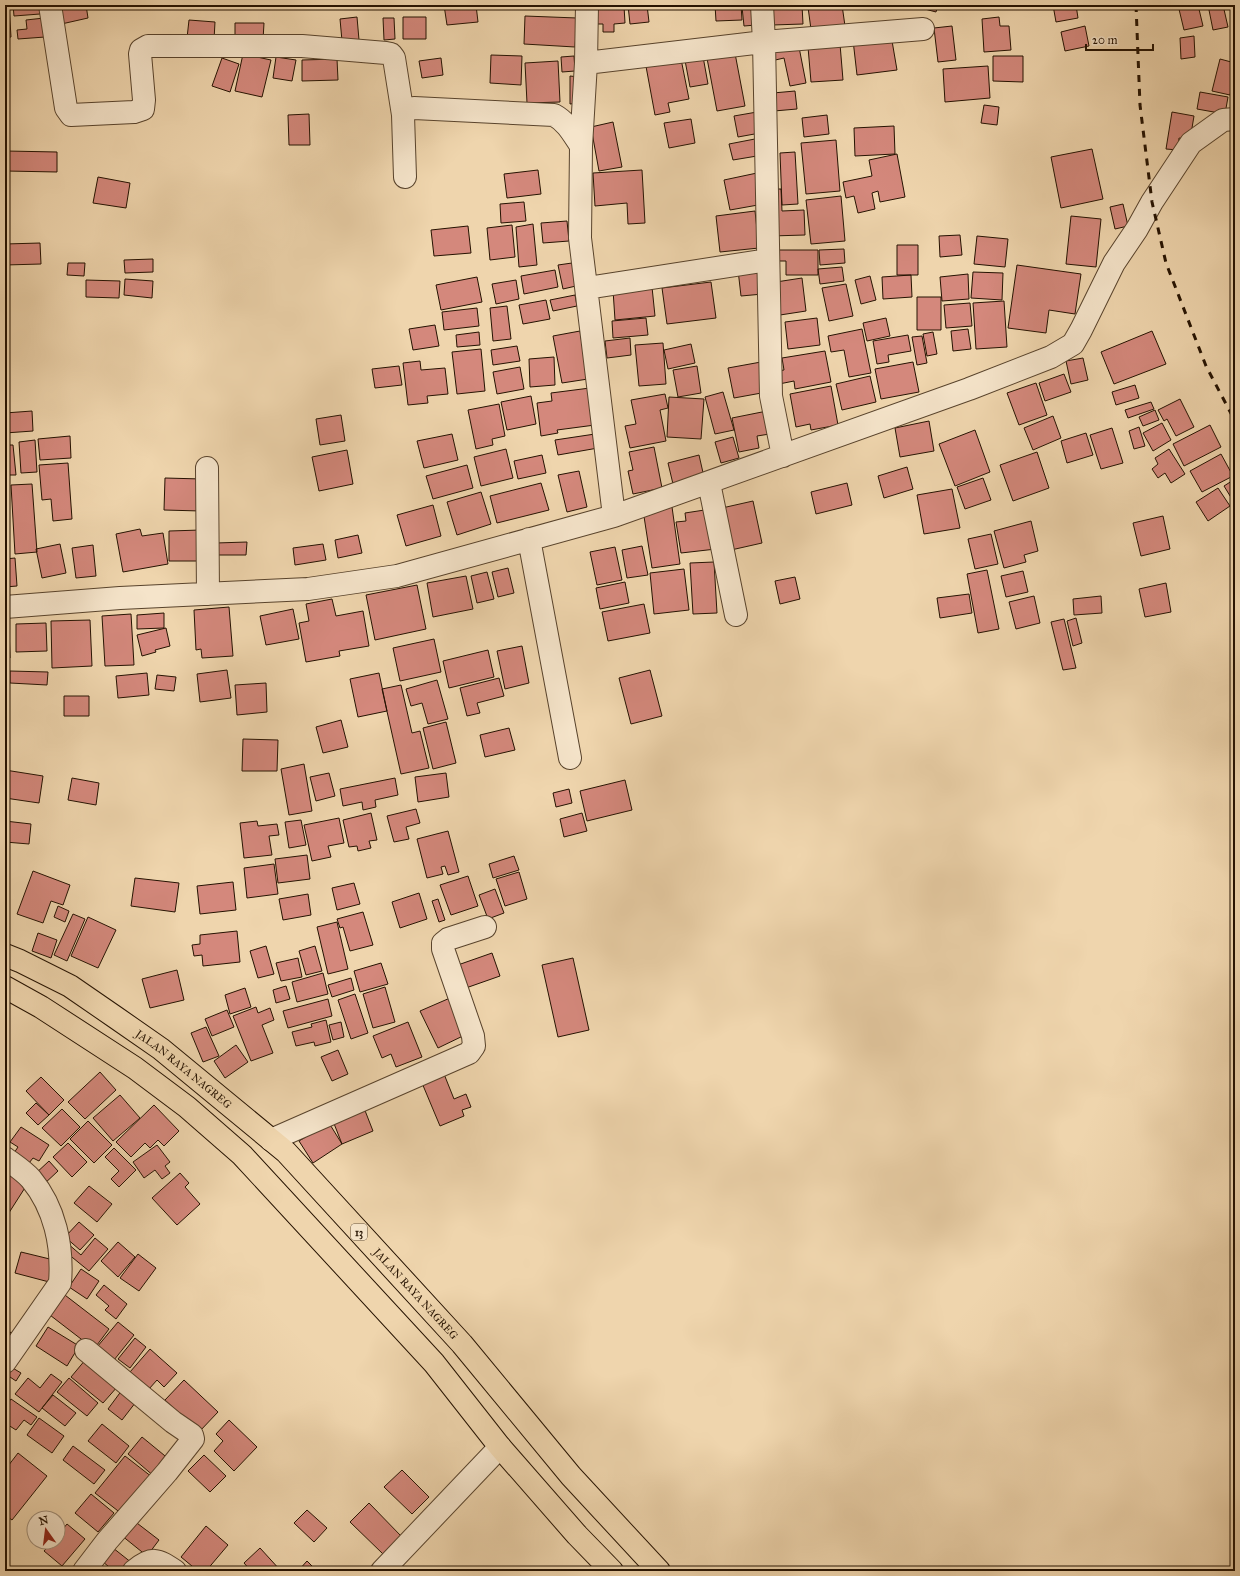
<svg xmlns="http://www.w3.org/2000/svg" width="1240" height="1576" viewBox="0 0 1240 1576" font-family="'IM FELL Great Primer',serif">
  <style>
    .building { fill: #d4887c; stroke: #251201 }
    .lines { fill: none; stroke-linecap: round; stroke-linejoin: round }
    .street-casing { stroke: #58432c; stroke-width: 24 }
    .highway-casing { stroke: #251201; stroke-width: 24 }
    .street { stroke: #f5e4ca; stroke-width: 22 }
    .highway { stroke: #efd5ad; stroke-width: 22 }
    .rail { stroke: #251201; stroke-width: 3; stroke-dasharray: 7 7; stroke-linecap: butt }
    .labels { text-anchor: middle; stroke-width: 3; stroke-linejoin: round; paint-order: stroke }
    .shield { fill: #f5e4ca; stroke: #63513d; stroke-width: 1 }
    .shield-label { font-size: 10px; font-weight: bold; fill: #251201 }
    .street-label { font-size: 11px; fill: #251201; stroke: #f5e4ca }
  </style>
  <rect width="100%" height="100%" fill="#efd5ad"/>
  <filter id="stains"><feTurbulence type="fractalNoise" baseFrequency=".005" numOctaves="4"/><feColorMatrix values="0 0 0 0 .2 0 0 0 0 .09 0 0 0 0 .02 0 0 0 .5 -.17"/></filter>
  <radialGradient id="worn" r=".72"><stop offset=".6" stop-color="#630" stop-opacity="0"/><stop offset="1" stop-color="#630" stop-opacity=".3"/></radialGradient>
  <path class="building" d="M5,5h4l2,32 -6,1z
    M13,5h26l1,9 -26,2z
    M53,5h33l2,13 -31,7z
    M444,5h32l2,17 -31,3z
    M628,5h19l2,17 -19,2z
    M715,5h26l1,15 -26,1z
    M754,5l2,20 -12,1 -2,-19z
    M802,5l1,19 -31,1 -1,-19z
    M822,5h20l4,28 -34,4 -4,-30z
    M910,5h28l-2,7z
    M976,5h21v4h-21z
    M1053,5h23l2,13 -22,4z
    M1178,5h20l5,21 -19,4z
    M1208,5h15l5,22 -15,3z
    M624,6l1,17 -11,1v8h-11v-8h-9v-17z
    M525,16l52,2 -2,29 -51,-3z
    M357,17l2,23 -17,1 -2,-22z
    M403,17h23v22h-23z
    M999,17l1,9h9l2,24 -27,2 -2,-33z
    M44,18l1,19 -27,2 -1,-9 10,-1 -1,-9z
    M383,18h11l1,21 -11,1z
    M189,20l26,2 -1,18 -27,-2z
    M235,23h29l-1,17h-28z
    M952,26l4,34 -18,2 -4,-34z
    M1085,26l4,20 -24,5 -4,-19z
    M891,35l6,35 -40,5 -4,-35z
    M1194,36l1,21 -14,2 -1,-21z
    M798,42l8,41 -16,3 -6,-28 -13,3 -3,-14z
    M840,44l3,36 -32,2 -3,-35z
    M734,48l11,58 -28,5 -11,-58z
    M702,51l6,33 -18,3 -6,-32z
    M243,54l28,6 -9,37 -27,-6z
    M680,54l9,45 -21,4 2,9 -15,3 -10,-54z
    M491,55l31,1 -1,29 -31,-2z
    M574,56l1,15 -13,1 -1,-15z
    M993,56h30v26l-30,-1z
    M276,57l20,3 -4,21 -19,-3z
    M222,58l17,6 -9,28 -18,-6z
    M441,58l2,17 -21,3 -3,-17z
    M337,59l1,21 -36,1v-21z
    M1220,59l15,4v13l-5,19 -18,-4z
    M558,61l2,41 -33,1 -2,-40z
    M988,66l2,32 -45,4 -2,-33z
    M570,76l9,1v26l-9,1z
    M795,91l2,18 -23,2 -1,-18z
    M1200,92l28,5 -3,17 -28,-5z
    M984,105l15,2 -2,18 -16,-2z
    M757,112l3,21 -22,4 -4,-21z
    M1172,112l22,4 -4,24 -11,-2 -1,12 -12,-1z
    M309,114l1,31h-21l-1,-30z
    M827,115l2,19 -25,3 -2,-19z
    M691,119l4,24 -26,5 -5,-25z
    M613,122l9,45 -23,4 -8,-44z
    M894,126l1,28 -40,2 -1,-28z
    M760,138l3,17 -30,5 -4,-16z
    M836,140l4,51 -34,3 -5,-51z
    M1092,149l11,50 -42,9 -10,-51z
    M6,151l51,1v20l-51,-1z
    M795,152l3,52 -16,1 -2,-52z
    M897,154l8,43 -25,5 -2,-11 -6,2 3,16 -17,4 -4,-17 -8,2 -3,-16 29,-6 -3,-16z
    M538,170l3,24 -34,4 -3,-24z
    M642,170l3,53 -17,1 -1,-21 -32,3 -2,-33z
    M757,173l1,32 -28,5 -6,-30z
    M98,177l32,6 -4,25 -33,-5z
    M769,189h12l1,22 22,-1 1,25 -34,1z
    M841,196l4,45 -34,3 -5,-44z
    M524,202l2,19 -25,2 -1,-19z
    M1123,204l5,22 -13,3 -5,-22z
    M755,211l4,37 -39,4 -4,-36z
    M1071,216l30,3 -5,48 -30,-3z
    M567,221l2,20 -26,2 -2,-20z
    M533,224l4,41 -18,2 -3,-40z
    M512,225l3,32 -25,3 -3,-32z
    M468,226l3,27 -37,3 -3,-26z
    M960,235l2,20 -22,2 -1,-21z
    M977,236l31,3 -3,28 -31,-3z
    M40,243l1,21 -36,1v-21z
    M897,245h21v30h-21z
    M844,249l1,14 -25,2 -1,-15z
    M776,250h42v25h-32v-14h-10z
    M153,259v13l-28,1 -1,-13z
    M68,263h17l-1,13 -17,-1z
    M572,263l4,23 -13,3 -5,-24z
    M1017,265l64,9 -6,40 -26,-4 -3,23 -38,-5z
    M760,267l3,27 -22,2 -3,-26z
    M842,267l2,14 -24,3 -2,-15z
    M555,270l3,17 -34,7 -3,-18z
    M973,272l30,1 -1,27 -31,-2z
    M968,274l1,25 -27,2 -2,-24z
    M911,275l1,22 -29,2 -1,-22z
    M870,276l6,24 -15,4 -6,-24z
    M477,277l5,25 -41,8 -5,-25z
    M802,278l4,33 -26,4 -4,-33z
    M125,279l28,2 -1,17 -28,-3z
    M86,280l34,1 -1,17 -33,-1z
    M516,280l3,19 -23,5 -4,-20z
    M711,282l5,36 -49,6 -5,-36z
    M846,284l7,32 -24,5 -7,-33z
    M652,287l3,29 -40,4 -2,-30z
    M575,295l2,11 -24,5 -3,-11z
    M917,297h24v33h-24z
    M546,300l4,19 -27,5 -4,-19z
    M1004,301l3,46 -31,2 -3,-46z
    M970,303l2,23 -26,2 -2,-23z
    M507,306l4,33 -18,2 -3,-33z
    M477,308l2,18 -35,4 -2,-18z
    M646,318l2,17 -35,3 -1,-17z
    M817,318l3,27 -32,4 -3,-27z
    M886,318l4,18 -23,5 -4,-18z
    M435,325l4,21 -26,4 -4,-21z
    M862,329l9,44 -22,4 -5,-27 -13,2 -3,-16z
    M968,329l3,20 -18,2 -2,-20z
    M580,331l8,48 -26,4 -9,-47z
    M1152,331l14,33 -52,20 -13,-32z
    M479,332l1,13 -23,2 -1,-12z
    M933,332l4,22 -10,2 -4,-22z
    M908,335l3,16 -23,4 1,7 -12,2 -4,-23z
    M922,336l5,27 -10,2 -5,-28z
    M630,338l1,17 -24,3 -2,-17z
    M663,343l3,41 -27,2 -4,-41z
    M691,344l4,19 -27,6 -4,-19z
    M517,346l3,15 -27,4 -2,-15z
    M481,349l4,42 -28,3 -5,-42z
    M825,351l6,31 -36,7 -1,-8 -15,3 -2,-13 7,-1 -2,-12z
    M554,357l1,28 -25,2 -1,-28z
    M1083,358l5,22 -17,4 -5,-23z
    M420,361l1,9 24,-2 3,26 -21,2 1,7 -20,2 -5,-42z
    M761,362l6,30 -33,6 -6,-30z
    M913,362l6,30 -38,7 -6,-30z
    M399,366l3,19 -27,3 -3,-19z
    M697,366l4,27 -23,4 -5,-27z
    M520,367l4,22 -27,5 -4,-22z
    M1064,374l7,18 -26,9 -6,-18z
    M870,376l6,26 -34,8 -6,-26z
    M1036,383l11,32 -28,10 -12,-32z
    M1135,385l4,13 -23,7 -4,-13z
    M831,386l7,39 -27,5 -1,-6 -14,3 -6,-33z
    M590,388l5,37 -38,5 1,3 -17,3 -4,-33 15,-2 -1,-8z
    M723,392l11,38 -19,4 -10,-37z
    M665,394l3,14 -8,2 6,31 -36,7 -5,-22 11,-2 -5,-24z
    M531,396l5,28 -29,6 -6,-28z
    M669,397l35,2 -3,40 -34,-2z
    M1180,399l14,28 -18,9 -9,-17 -3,2 -6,-11z
    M1151,402l3,7 -26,9 -3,-8z
    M499,404l6,32 -13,3 1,6 -17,4 -8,-39z
    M772,410l4,23 -19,3 2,12 -20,4 -7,-34z
    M1155,410l4,10 -16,6 -4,-9z
    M32,411l1,20 -28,2v-20z
    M341,415l4,26 -25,4 -4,-26z
    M1053,416l8,22 -28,12 -9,-22z
    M929,421l5,30 -34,6 -5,-29z
    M1162,423l9,17 -18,11 -10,-18z
    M1210,425l11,22 -37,19 -11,-22z
    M1139,427l6,19 -11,3 -5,-18z
    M1112,428l11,35 -22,6 -11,-34z
    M975,430l15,42 -35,14 -16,-42z
    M1086,433l7,22 -26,8 -6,-22z
    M452,434l6,26 -34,8 -7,-27z
    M595,434l3,14 -40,7 -3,-15z
    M70,436l1,22 -31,2 -2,-21z
    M733,437l6,21 -18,5 -6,-21z
    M35,440l2,32 -16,1 -2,-31z
    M5,445h8l3,30h-11z
    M654,447l8,41 -29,6 -5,-23 5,-1 -4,-18z
    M506,449l7,29 -32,8 -7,-29z
    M1169,449l16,25 -14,9 -6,-10 -7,5 -6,-9 6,-5 -3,-6z
    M347,450l6,34 -34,7 -7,-34z
    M1037,452l12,36 -36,13 -13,-36z
    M1221,454l12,22 -31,16 -12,-21z
    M542,455l4,18 -28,6 -4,-18z
    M699,455l5,22 -31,7 -5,-21z
    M68,463l4,56 -19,2 -2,-22 -9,1 -3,-35z
    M467,465l6,23 -40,11 -7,-23z
    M907,467l6,22 -29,9 -6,-22z
    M579,471l8,36 -20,5 -9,-37z
    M165,478l37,1 -1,32 -37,-1z
    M983,478l8,22 -26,9 -8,-22z
    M1235,479v25l-11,-18z
    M541,483l8,27 -52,13 -7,-27z
    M847,483l5,22 -36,9 -5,-22z
    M32,484l5,68 -22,2 -4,-69z
    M1218,488l12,18 -22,15 -12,-19z
    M952,489l8,39 -36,6 -7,-39z
    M481,492l10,32 -34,11 -10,-33z
    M753,501l9,42 -31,7 -9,-42z
    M433,505l8,31 -35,10 -9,-31z
    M672,507l8,57 -28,4 -9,-58z
    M711,509l5,40 -35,4 -5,-31 10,-1 -1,-8z
    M1163,516l7,33 -29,7 -8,-33z
    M1031,521l7,30 -14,4 2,7 -22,6 -10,-37z
    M140,529l2,7 21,-3 5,31 -45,8 -7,-38z
    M201,530v31h-32v-30z
    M991,534l7,30 -23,5 -7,-30z
    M358,535l4,18 -24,5 -3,-18z
    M247,542l-1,13h-30v-12z
    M60,544l6,29 -24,5 -6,-29z
    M323,544l3,16 -31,5 -2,-17z
    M93,545l3,31 -20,2 -4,-30z
    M642,546l6,29 -21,3 -5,-28z
    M615,547l7,33 -25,5 -7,-33z
    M15,558l2,28 -12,1v-28z
    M714,562l3,51 -24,1 -3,-51z
    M508,568l6,25 -16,4 -6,-25z
    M684,569l5,41 -35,4 -4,-41z
    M987,570l12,59 -21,4 -11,-59z
    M1023,571l5,21 -22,5 -5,-21z
    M487,572l7,27 -17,4 -6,-27z
    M466,576l7,33 -40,8 -6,-34z
    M795,577l5,22 -20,5 -5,-23z
    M625,582l4,21 -29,6 -4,-21z
    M1166,583l5,29 -26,5 -6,-28z
    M417,585l9,44 -51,11 -9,-45z
    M969,594l3,19 -32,5 -3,-20z
    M1034,596l6,27 -24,6 -7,-27z
    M1101,596l1,17 -28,2 -1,-16z
    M332,599l4,17 27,-5 6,35 -30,5 1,5 -34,6 -7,-39 10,-2 -3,-17z
    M644,604l6,29 -42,8 -6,-29z
    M229,607l4,49 -31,2 -1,-9 -5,1 -2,-40z
    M293,609l6,30 -33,6 -6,-29z
    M164,613v15l-27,1v-14z
    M131,614l3,51 -29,1 -3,-50z
    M1076,618l6,25 -9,3 -6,-25z
    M1064,619l12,49 -13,2 -12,-48z
    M90,620l2,46 -40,2 -1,-47z
    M46,623l1,28 -31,1v-28z
    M5,625h4l1,33h-5z
    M166,628l4,18 -15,4 1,2 -14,4 -5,-21z
    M434,639l7,33 -41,9 -7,-33z
    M522,646l7,37 -24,6 -8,-38z
    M488,650l6,27 -45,11 -6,-27z
    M227,670l4,28 -31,4 -3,-28z
    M650,670l12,46 -31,8 -12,-46z
    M10,671l38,1 -1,13 -37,-2z
    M147,673l2,22 -31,3 -2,-22z
    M379,673l8,38 -29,6 -8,-38z
    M157,675l19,2 -2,14 -19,-2z
    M499,678l5,18 -27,7 3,10 -13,3 -7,-28z
    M437,680l11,39 -20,5 -6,-21 -11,3 -5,-17z
    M266,683l1,29 -30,3 -2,-30z
    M401,685l11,48 8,-2 9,37 -28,6 -19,-85z
    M64,696h25v20h-25z
    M341,720l7,27 -25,6 -7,-26z
    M446,722l10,41 -23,6 -10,-41z
    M509,728l6,22 -30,7 -5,-22z
    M243,739l35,1 -1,31h-35z
    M304,764l8,47 -23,4 -8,-46z
    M5,770l38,6 -4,27 -34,-5z
    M329,773l6,23 -19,5 -6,-24z
    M446,773l3,24 -31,5 -3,-25z
    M72,778l27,5 -3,22 -28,-5z
    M395,778l3,17 -23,5 1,7 -13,3 -1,-8 -19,4 -3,-17z
    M625,780l7,30 -45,11 -7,-30z
    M569,789l3,14 -16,4 -3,-14z
    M416,809l4,14 -14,4 3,12 -15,3 -7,-26z
    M371,813l6,27 -8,1 2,7 -13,3 -1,-5 -8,1 -6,-27z
    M582,813l5,18 -23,6 -4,-18z
    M339,818l5,25 -16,3 3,11 -19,4 -8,-36z
    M301,820l5,25 -17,3 -4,-26z
    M5,821l26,3 -2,20 -24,-2z
    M257,821l1,5 19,-2 2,11 -10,1 3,19 -28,3 -4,-35z
    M448,831l11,41 -11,3 -3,-9 -4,1 2,7 -16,4 -10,-39z
    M307,855l3,24 -32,4 -3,-24z
    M514,856l5,14 -26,8 -4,-14z
    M274,864l4,30 -31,4 -3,-30z
    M33,871l37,14 -7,20 -12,-4 -8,22 -26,-9z
    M519,872l8,27 -22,7 -9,-27z
    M468,876l10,30 -27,9 -11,-30z
    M135,878l44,5 -4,29 -44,-6z
    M233,882l3,28 -36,4 -3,-28z
    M354,883l6,21 -23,6 -5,-22z
    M495,889l9,24 -16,6 -9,-24z
    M419,893l8,26 -27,9 -8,-26z
    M308,894l3,21 -28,5 -4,-21z
    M438,899l7,21 -6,2 -7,-21z
    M58,906l11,5 -4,11 -11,-5z
    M363,912l10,33 -23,6 -7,-24 -3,1 -3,-9z
    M73,914l12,5 -18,42 -13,-6z
    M88,917l28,13 -18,38 -27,-12z
    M337,922l11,47 -20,5 -11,-47z
    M237,931l3,31 -37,4 -1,-11 -8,1 -2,-11 8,-1v-9z
    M38,933l19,7 -6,18 -19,-7z
    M266,946l8,28 -16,4 -8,-27z
    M315,946l7,25 -16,4 -7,-24z
    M492,953l8,23 -37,13 -8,-23z
    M298,958l4,19 -21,4 -5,-18z
    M573,958l16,72 -31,7 -16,-72z
    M381,963l7,21 -28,8 -6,-21z
    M177,970l7,30 -34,8 -8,-29z
    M323,973l5,21 -31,8 -5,-20z
    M351,978l3,12 -22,7 -4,-12z
    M286,986l4,13 -14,4 -3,-13z
    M385,987l10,35 -22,6 -10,-34z
    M245,988l6,19 -21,7 -5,-19z
    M355,994l13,39 -17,6 -13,-39z
    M450,998l17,36 -29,14 -18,-37z
    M328,999l4,17 -44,12 -5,-17z
    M256,1007l2,6 12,-5 4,12 -12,5 11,28 -22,8 -18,-45z
    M227,1010l7,17 -22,9 -7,-17z
    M326,1020l5,22 -16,4 -1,-4 -18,4 -4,-14 20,-5 -1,-3z
    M341,1022l3,15 -11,3 -4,-15z
    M408,1022l14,35 -26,10 -5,-13 -9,4 -9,-22z
    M206,1027l13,29 -16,6 -12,-29z
    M236,1045l12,17 -23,16 -11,-17z
    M338,1050l10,24 -16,7 -11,-24z
    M100,1072l16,18 -31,29 -17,-17z
    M444,1074l10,25 12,-5 5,13 -9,3 2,6 -24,10 -18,-43z
    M41,1077l23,23 -15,15 -23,-24z
    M120,1095l20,23 -27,23 -20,-23z
    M36,1103l13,12 -11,10 -12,-12z
    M154,1105l25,26 -15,15 -6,-6 -8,8 -5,-5 -14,14 -15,-15z
    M364,1108l9,23 -31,13 -9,-23z
    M62,1109l18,18 -19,19 -19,-18z
    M88,1121l24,24 -18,18 -24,-24z
    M329,1123l13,21 -29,19 -14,-22z
    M21,1127l28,18 -10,16 -6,-3 -4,5 -15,-10 4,-6 -8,-5z
    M68,1143l19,19 -15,15 -19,-20z
    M157,1145l13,17 -5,4 5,7 -8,6 -7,-9 -11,8 -11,-16z
    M114,1148l22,22 -17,17 -8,-8 8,-8 -14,-14z
    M49,1161l9,10 -15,14 -9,-10z
    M9,1171l19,12 -23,36v-42z
    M180,1173l9,10 -4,4 15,17 -23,21 -25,-27z
    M89,1186l23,18 -15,18 -23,-19z
    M79,1222l15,13 -14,15 -15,-13z
    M95,1238l13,11 -19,22 -27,-22 5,-6 14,12z
    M118,1242l17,15 -17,20 -17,-16z
    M21,1252l37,9 -5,22 -38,-10z
    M138,1254l18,14 -17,23 -19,-13z
    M81,1269l18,12 -12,18 -18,-12z
    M104,1285l23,19 -11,15 -11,-9 4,-4 -13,-11z
    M61,1292l48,37 -15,20 -48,-37z
    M118,1322l16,13 -20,25 -17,-13z
    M48,1327l31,19 -12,20 -31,-20z
    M5,1330l7,3 -7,13z
    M135,1338l11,9 -16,21 -12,-9z
    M150,1349l27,24 -13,14 -7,-7 -8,9 -19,-17z
    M86,1359l32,27 -15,17 -32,-26z
    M11,1367l10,6 -5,8 -9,-6z
    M51,1374l11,8 -23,30 -24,-18 13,-16 12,10z
    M69,1378l29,25 -11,13 -30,-24z
    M184,1380l34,32 -19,20 -34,-32z
    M125,1386l14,12 -17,22 -14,-11z
    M53,1395l23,18 -11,13 -23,-18z
    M11,1399l26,18 -6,8 -7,-5 -8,10 -11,-7v-16z
    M39,1418l25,18 -12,17 -25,-18z
    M229,1420l28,27 -23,24 -20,-20 9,-10 -7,-7z
    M102,1424l27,22 -13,17 -28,-22z
    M142,1437l28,23 -15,17 -27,-23z
    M73,1446l32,24 -11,14 -31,-24z
    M18,1453l29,23 -35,44 -7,-5v-45z
    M204,1455l22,21 -16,16 -22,-21z
    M125,1456l27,21 -30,37 -27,-21z
    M402,1470l27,27 -17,17 -28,-27z
    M91,1494l23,19 -16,19 -23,-19z
    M369,1503l32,33 -18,18 -33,-32z
    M307,1510l20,18 -13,14 -20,-19z
    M133,1520l26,20 -12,16 -26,-21z
    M67,1524l18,15 -23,27 -18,-15 8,-9h6v-7z
    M206,1526l22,19 -22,26h-8l-17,-14z
    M108,1544l24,19 -6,8h-12l-17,-14z
    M260,1548l21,23h-30l-7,-8z
    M307,1561l10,10h-19z"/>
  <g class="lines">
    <defs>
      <path id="street" d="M50,5l16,103 5,7 63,-3 9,-3 1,-9 -4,-46 1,-4 7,-4h154l84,7 5,1 3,4 9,57
        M586,63l178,-21 -2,-37
        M405,177l-2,-62 6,-6 5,-1 140,7c13,7 19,19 27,31
        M587,288l181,-28
        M783,456l-12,-60 -7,-354 159,-13
        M207,468l1,126
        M709,483l27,132
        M614,516l355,-127 82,-32 22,-13 8,-14 33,-67 23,-34 15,-27 39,-59 32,-23 12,-1
        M529,539l41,219
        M5,607l115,-9 188,-9 89,-13 217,-60 -34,-278 1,-92 5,-83 1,-58
        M271,1140l198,-87 5,-7 -1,-10 -30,-87v-6l5,-4 37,-12
        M5,1158c8,6 19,13 26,21 24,29 32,67 29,104l-55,79
        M84,1571l23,-30 60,-69 26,-33 -1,-4 -19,-13 -87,-72
        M134,1571c18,-15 23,-12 41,0
        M382,1571l118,-124"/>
      <g id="highway">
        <path id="s1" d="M5,955l15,6 50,25 45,31 46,32 125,103 176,192 109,132 88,95"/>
        <path d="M5,987l36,20 94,61 52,39 55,48 192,208 66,84 77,88 35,36"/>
      </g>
    </defs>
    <use href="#street" class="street-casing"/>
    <use href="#highway" class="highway-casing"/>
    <use href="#street" class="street"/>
    <use href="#highway" class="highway"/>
    <path class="rail" d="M1136,5l4,100 12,97 14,61 40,103 29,55"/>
  </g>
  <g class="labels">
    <rect class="shield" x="351" y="1224" width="16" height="16" rx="3"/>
    <g class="shield-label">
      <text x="359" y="1236">13</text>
    </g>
    <g class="street-label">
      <text dy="4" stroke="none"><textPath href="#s1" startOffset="213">JALAN RAYA NAGREG</textPath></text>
      <text dy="4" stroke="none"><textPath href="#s1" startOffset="537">JALAN RAYA NAGREG</textPath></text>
    </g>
  </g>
  <rect width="1240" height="1576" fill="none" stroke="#efd5ad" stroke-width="20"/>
  <rect x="6" y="6" width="1228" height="1564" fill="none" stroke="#251201" stroke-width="2"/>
  <rect x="10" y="10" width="1220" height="1556" fill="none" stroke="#251201"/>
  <g transform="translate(46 1530) rotate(346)"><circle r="19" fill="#f5e4ca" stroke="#a2907a"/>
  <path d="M0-3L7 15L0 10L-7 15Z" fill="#8f2418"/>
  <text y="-6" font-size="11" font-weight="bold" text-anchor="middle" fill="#251201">N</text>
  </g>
  <path d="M1086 44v6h67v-6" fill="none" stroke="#251201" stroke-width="2"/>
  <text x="1092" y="44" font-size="12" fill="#251201" stroke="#f5e4ca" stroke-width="3" paint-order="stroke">20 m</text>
  <rect width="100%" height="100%" filter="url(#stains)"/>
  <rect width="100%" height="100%" fill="url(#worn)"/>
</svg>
